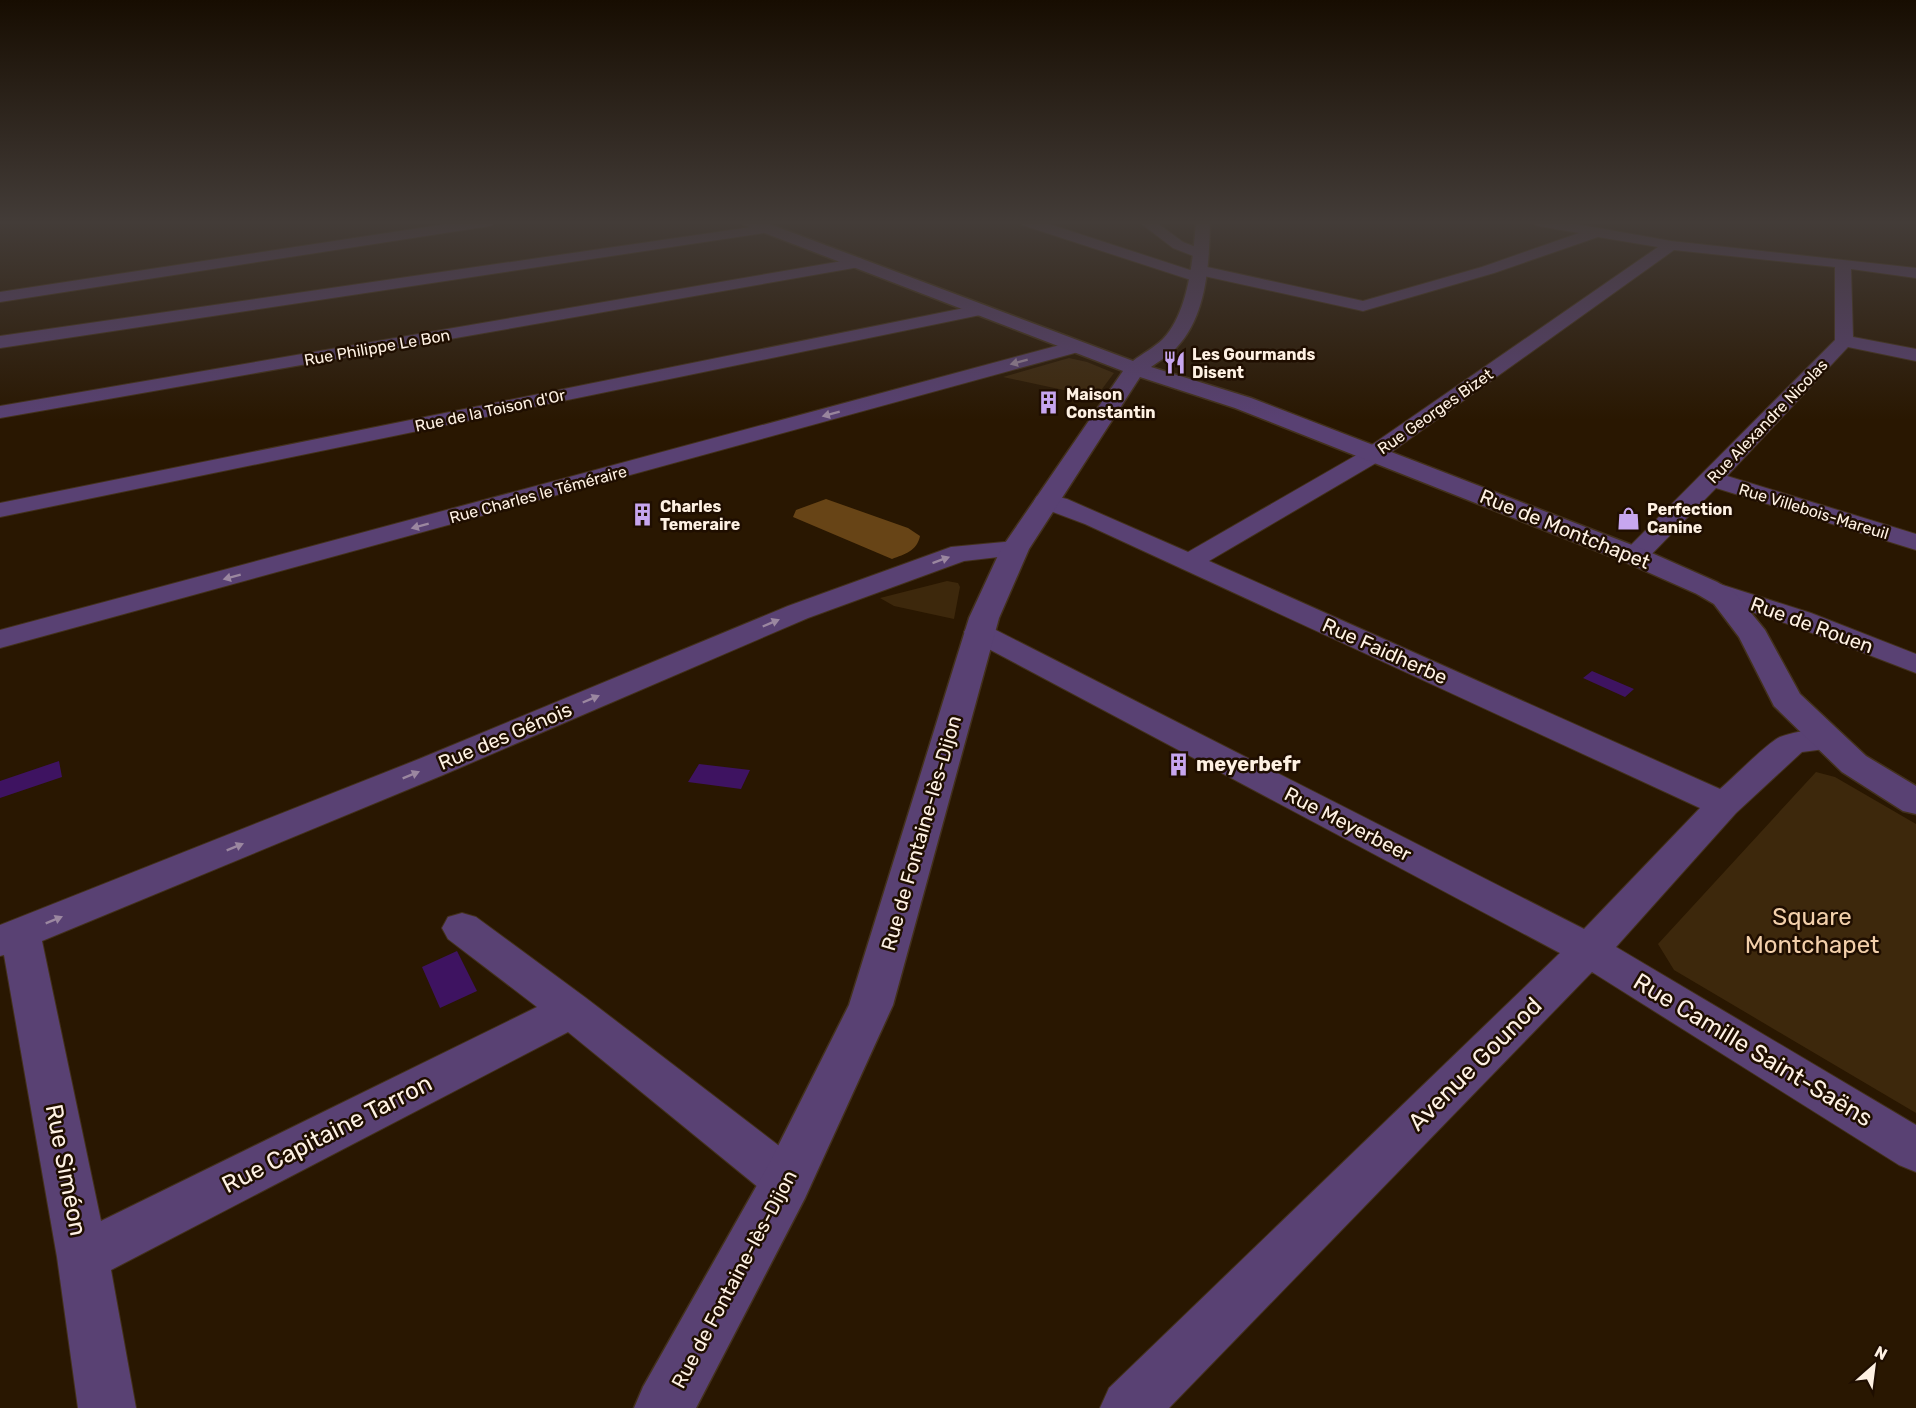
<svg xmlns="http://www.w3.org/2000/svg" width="1916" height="1408" viewBox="0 0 1916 1408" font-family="Rubik,sans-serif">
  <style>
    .green { fill: #3d280c }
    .forest { fill: #674416 }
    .water { fill: #3e1361 }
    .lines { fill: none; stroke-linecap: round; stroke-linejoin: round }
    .minor-casing { stroke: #43311c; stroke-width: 2 }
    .tertiary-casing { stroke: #43311c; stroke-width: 3 }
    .minor { fill: #594173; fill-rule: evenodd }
    .tertiary { fill: #594173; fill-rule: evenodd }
    .oneway { fill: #9b87a0 }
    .labels { text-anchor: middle; stroke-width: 5; stroke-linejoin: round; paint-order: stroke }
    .far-street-label { font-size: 16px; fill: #fef1e3; stroke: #1f0e00 }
    .far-poi-label { font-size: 16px; font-weight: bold; fill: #fef1e3; stroke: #1f0e00; text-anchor: start }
    .street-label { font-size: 20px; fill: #fef1e3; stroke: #1f0e00 }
    .poi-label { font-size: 20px; font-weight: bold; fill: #fef1e3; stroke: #1f0e00; text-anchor: start }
    .near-park-label { font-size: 24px; fill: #f3d0ab; stroke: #1f0e00 }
    .near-street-label { font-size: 24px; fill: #fef1e3; stroke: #1f0e00 }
  </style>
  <rect width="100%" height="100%" fill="#291701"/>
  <path class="green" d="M1069,358l18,4 27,11 -18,24 -93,-20z
    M947,581l11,2 2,4 -6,32 -60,-13 -14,-8z
    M1816,772l19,5 81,47v289l-242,-143 -16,-26z"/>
  <path class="forest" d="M826,499l82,29 12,8c-3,15 -15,18 -28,23l-99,-42 3,-7z"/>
  <path class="water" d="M1592,671l42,18 -9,8 -42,-19z
    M59,761l3,16 -62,21v-17z
    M699,764l51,6 -9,19 -53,-7z
    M457,951l20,40 -37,17 -18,-41z"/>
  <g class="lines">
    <defs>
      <path id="minor" d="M459,222h38l-7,4 -490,76v-10z
        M1020,222h23l147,48 8,-5 165,36 119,-34 97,-34 -41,-7 -7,-4h34l106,19 245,27v10l-65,-9 2,68 63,12v12l-68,-14 -121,129 189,58v16l-200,-62 -72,74 -9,2 -9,-2 -4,-6 4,-6 209,-210v-73l-161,-17 -298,213 -167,98 511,228c13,-11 47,-46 60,-52 18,-7 41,-9 60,-4l4,7 -4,7 -38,5 -66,61 -120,134 300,178v47l-17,-7 -307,-193 -423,436h-69l9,-20 451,-435 -592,-315 -4,-6 4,-6 10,-3 10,3 596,303 116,-121 -615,-284 -48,-18 -3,-5 3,-5 9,-2 21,5 121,53 172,-99 298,-206 -60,-10 -104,36 -131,38 -159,-35 -1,4h-12l-169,-55z
        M1139,222h17l27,20 23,9 3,3 -8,5 -28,-11z
        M766,225l7,4 -2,3 -771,116v-12z
        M860,258l8,5 -3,3 -865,152v-12z
        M979,305l6,1 3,4 -3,4 -985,203v-14z
        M1075,341l7,2 2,4 -2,4 -1082,297v-18z
        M1015,541l9,3 4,5 -4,5 -60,7 -156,57 -365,157 -401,166 59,280 436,-214 -89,-68 -6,-11 6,-11 14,-4 14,4 110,81 218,167 7,16 -7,16 -17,7 -17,-7 -202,-165 -457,238 25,138h-58l-21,-151 -53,-302 -4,1v-31l419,-166 369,-153 163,-59z
        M1707,580l104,33 105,41v19l-125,-48 -94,-31 -4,-6 4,-6z"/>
      <path id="tertiary" d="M742,222h22l369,139c9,-7 22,-14 30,-22 26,-27 30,-81 33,-117h14c-1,42 -3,93 -33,125 -7,8 -18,14 -26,20l100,31 394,152 72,32 17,10 31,38 35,64 66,62 50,30v28l-13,-3 -61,-39 -68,-66 -35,-69 -25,-33 -17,-10 -72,-32 -390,-154 -95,-31 -111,172 -30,69 -106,387 -88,193 -109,210h-62l9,-21 126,-223 80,-159 120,-387 32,-69 122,-178 -379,-146z"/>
    </defs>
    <use href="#minor" class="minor-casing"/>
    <use href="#tertiary" class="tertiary-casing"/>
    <use href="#minor" class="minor"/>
    <use href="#tertiary" class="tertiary"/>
  </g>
  <defs><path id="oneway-solid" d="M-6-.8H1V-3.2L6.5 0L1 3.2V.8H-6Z" transform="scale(1.5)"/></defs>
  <g class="oneway">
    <use href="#oneway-solid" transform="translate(1019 362) rotate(165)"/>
    <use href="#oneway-solid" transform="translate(831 414) rotate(165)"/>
    <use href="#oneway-solid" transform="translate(420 526) rotate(165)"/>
    <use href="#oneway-solid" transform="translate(941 560) rotate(-20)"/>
    <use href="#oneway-solid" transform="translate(232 577) rotate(165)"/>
    <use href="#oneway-solid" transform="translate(771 623) rotate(-23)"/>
    <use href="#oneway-solid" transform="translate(591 699) rotate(-23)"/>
    <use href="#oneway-solid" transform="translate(411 775) rotate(-22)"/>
    <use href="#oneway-solid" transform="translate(235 847) rotate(-22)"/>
    <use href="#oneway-solid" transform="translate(54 920) rotate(-22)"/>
  </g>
  <linearGradient id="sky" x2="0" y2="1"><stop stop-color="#170d01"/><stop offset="0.53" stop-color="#433c38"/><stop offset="1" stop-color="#433c38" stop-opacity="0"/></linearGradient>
  <rect width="1916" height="420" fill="url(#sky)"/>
  <defs>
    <symbol id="restaurant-bare" viewBox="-9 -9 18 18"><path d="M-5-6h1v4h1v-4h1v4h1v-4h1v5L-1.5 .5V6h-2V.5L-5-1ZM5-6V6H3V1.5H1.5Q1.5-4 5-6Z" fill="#c7a6ef" stroke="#1f0e00" stroke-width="2.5" paint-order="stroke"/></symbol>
    <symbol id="building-bare" viewBox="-9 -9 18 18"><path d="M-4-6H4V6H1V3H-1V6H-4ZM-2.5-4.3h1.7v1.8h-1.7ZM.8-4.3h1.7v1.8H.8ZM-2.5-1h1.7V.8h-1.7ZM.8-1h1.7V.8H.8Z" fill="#c7a6ef" stroke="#1f0e00" stroke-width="2.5" paint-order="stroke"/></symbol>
    <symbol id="shop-bare" viewBox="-9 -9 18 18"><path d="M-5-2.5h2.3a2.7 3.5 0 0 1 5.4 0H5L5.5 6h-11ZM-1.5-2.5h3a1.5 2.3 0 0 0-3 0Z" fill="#c7a6ef" stroke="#1f0e00" stroke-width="2.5" paint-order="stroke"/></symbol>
  </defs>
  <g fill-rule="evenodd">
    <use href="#restaurant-bare" x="1158" y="346" width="33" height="33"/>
    <use href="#building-bare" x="1032" y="386" width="33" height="33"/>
    <use href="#building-bare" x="626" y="498" width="33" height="33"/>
    <use href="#shop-bare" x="1612" y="502" width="33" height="33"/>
    <use href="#building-bare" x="1162" y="748" width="33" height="33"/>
  </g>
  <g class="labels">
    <g class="far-street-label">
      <text transform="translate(377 347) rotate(-10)" y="6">Rue Philippe Le Bon</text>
      <text transform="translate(490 410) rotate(-12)" y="6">Rue de la Toison d'Or</text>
      <text transform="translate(1435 411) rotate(-35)" y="6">Rue Georges Bizet</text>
      <text transform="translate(1767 421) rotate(-46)" y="6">Rue Alexandre Nicolas</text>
      <text transform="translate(538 494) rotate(-15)" y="6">Rue Charles le Téméraire</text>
      <text transform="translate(1814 511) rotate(17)" y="6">Rue Villebois-Mareuil</text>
    </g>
    <g class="far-poi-label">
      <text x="1192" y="360">Les Gourmands<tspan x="1192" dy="18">Disent</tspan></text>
      <text x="1066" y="400">Maison<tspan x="1066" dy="18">Constantin</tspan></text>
      <text x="660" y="512">Charles<tspan x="660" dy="18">Temeraire</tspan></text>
      <text x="1647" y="515">Perfection<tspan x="1647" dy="18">Canine</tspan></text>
    </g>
    <g class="street-label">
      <text transform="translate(1565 529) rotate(22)" y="7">Rue de Montchapet</text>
      <text transform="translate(1812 625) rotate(20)" y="7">Rue de Rouen</text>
      <text transform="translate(1385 651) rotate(24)" y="7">Rue Faidherbe</text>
      <text transform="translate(505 736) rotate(-23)" y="7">Rue des Génois</text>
      <text transform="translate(1348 824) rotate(27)" y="7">Rue Meyerbeer</text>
      <text transform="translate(921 833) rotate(-74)" y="7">Rue de Fontaine-lès-Dijon</text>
      <text transform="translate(734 1279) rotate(-62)" y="7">Rue de Fontaine-lès-Dijon</text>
    </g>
    <g class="poi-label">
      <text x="1196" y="771">meyerbefr</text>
    </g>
    <g class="near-park-label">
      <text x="1812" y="925">Square<tspan x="1812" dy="28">Montchapet</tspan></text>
    </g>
    <g class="near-street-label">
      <text transform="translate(1753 1050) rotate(31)" y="8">Rue Camille Saint-Saëns</text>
      <text transform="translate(1475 1064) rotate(-45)" y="8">Avenue Gounod</text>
      <text transform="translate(327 1134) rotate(-27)" y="8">Rue Capitaine Tarron</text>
      <text transform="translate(66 1170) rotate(79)" y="8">Rue Siméon</text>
    </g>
  </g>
  <g transform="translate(1874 1366) rotate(28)" stroke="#1f0e00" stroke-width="4.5" paint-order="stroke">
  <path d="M0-4.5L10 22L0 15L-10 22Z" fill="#fef1e3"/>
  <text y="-9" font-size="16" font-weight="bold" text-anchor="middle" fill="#fef1e3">N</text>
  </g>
</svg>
